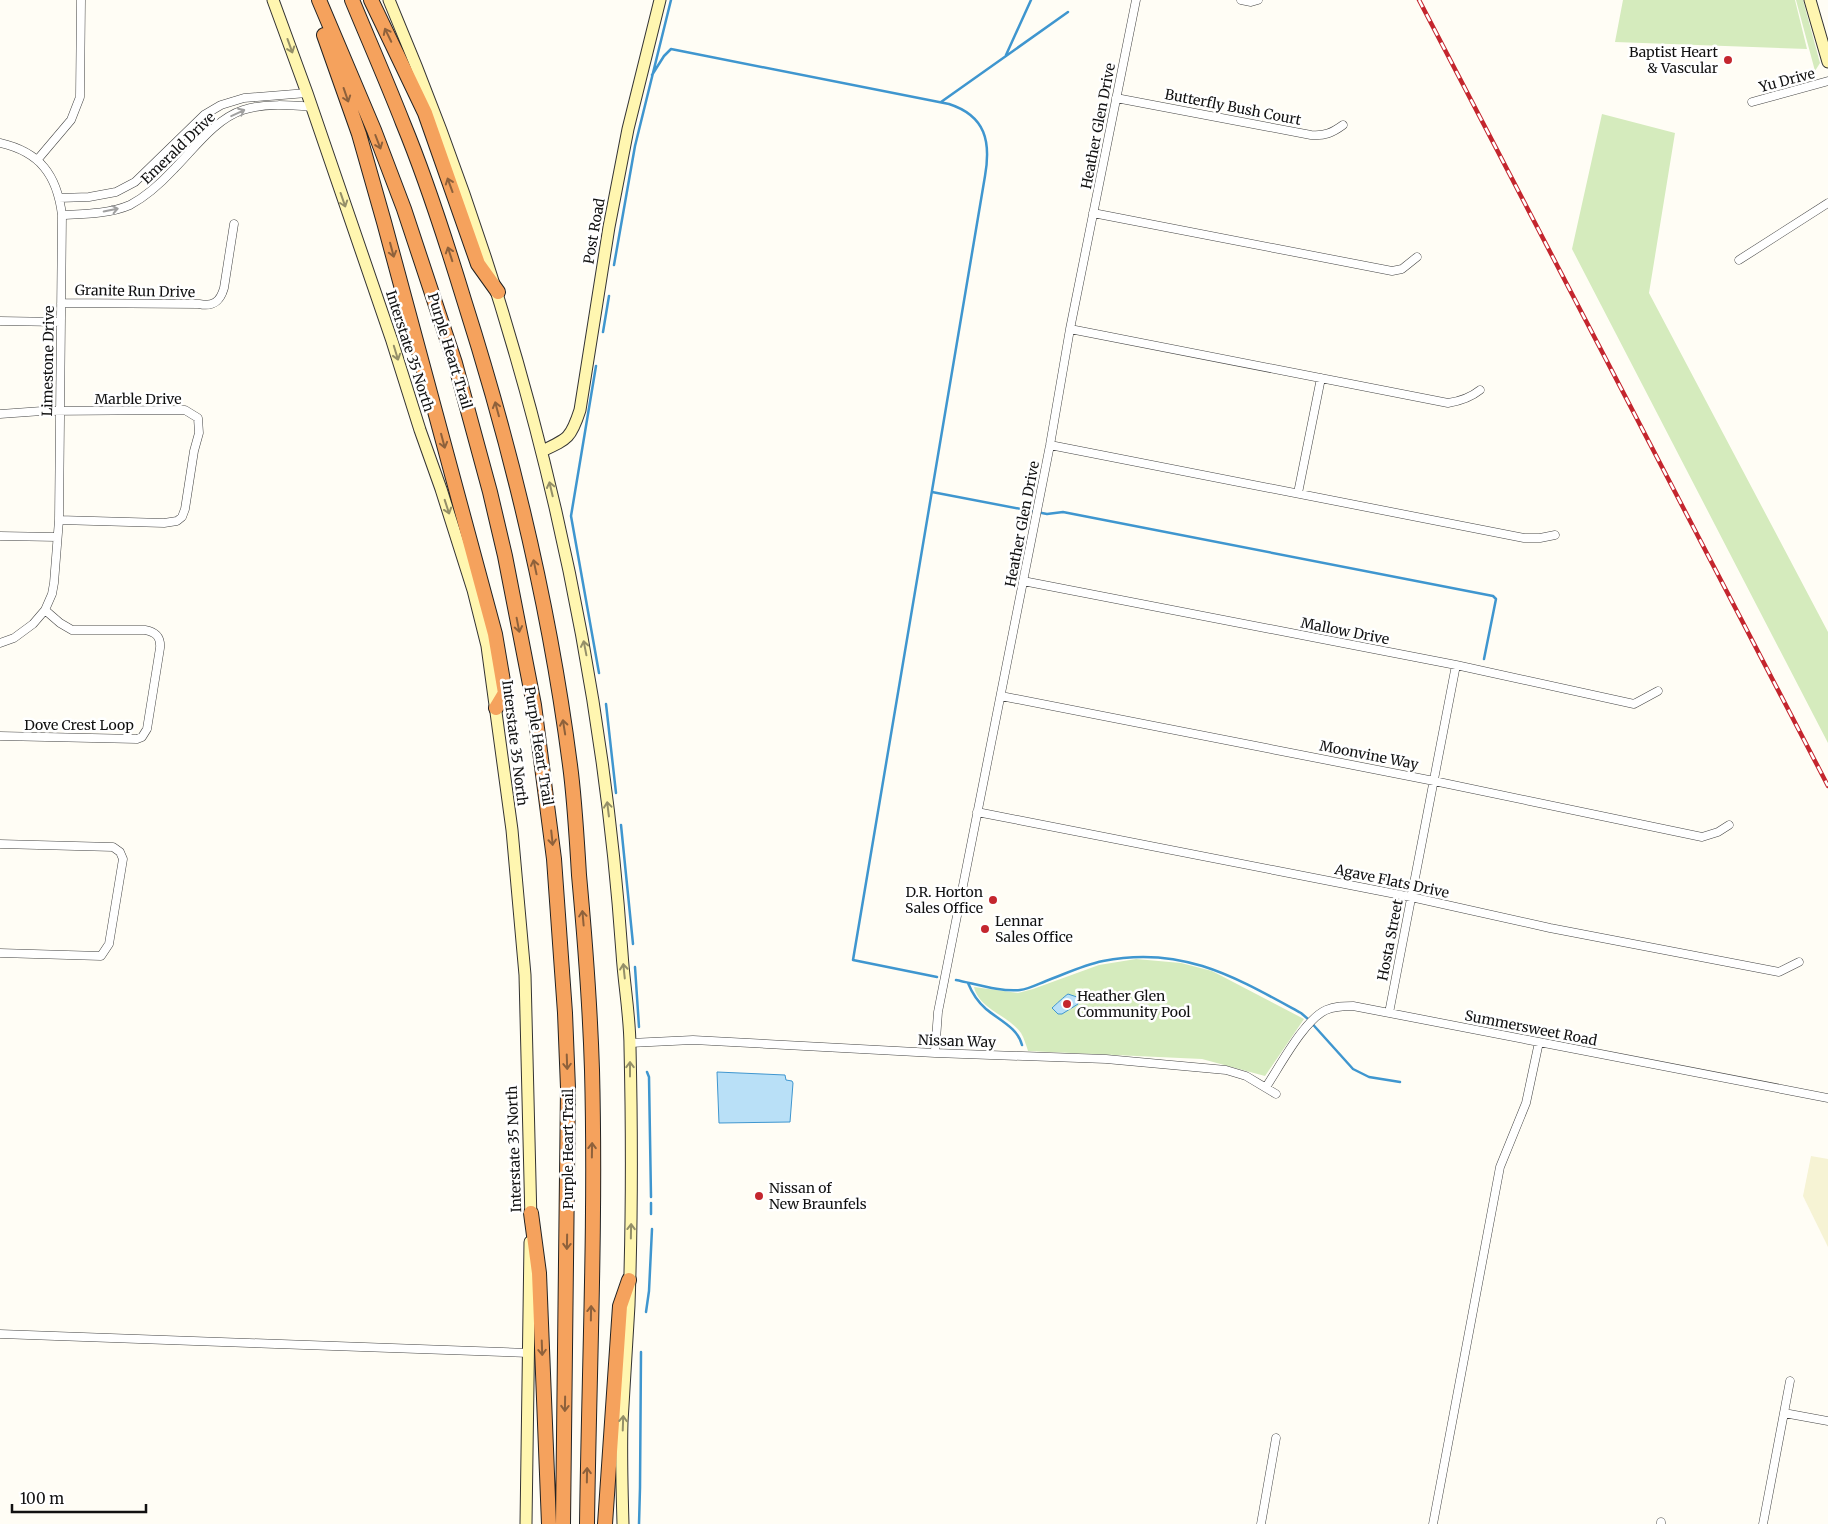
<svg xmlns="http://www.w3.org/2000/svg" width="1828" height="1524" viewBox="0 0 1828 1524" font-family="Merriweather,serif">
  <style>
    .farmland { fill: #f6f3d4 }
    .green { fill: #d5ebbd }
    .water { fill: #b9e0f7; stroke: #3f96cf }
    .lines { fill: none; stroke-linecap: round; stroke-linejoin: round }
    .stream { stroke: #3f96cf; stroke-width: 2.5 }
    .street-casing { stroke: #444; stroke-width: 9 }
    .secondary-casing { stroke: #333; stroke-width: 13 }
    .highway-casing { stroke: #222; stroke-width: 16 }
    .street { stroke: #fff; stroke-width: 8 }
    .secondary { stroke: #fff6b0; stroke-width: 11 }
    .highway { stroke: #f5a25d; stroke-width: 14 }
    .rail-casing { stroke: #c4262e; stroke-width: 4.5 }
    .rail { stroke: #fff; stroke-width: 2.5; stroke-dasharray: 8; stroke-linecap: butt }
    .oneway { stroke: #8e613b }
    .oneway2 { stroke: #948f68 }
    .oneway3 { stroke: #a0a0a0 }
    .poi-dot { fill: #c4262e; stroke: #fff; stroke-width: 2 }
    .labels { text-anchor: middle; stroke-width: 5; stroke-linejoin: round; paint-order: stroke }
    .poi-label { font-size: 14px; fill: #111; stroke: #fff; text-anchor: start }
    .street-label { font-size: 14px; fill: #111; stroke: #fff }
  </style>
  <rect width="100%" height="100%" fill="#fffdf5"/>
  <path class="farmland" d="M1811,1156l17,3v88l-25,-51z"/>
  <path class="green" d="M1623,0h172l12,49 -192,-7z
    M1796,0h7l17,63 -5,8z
    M1602,114l73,19 -26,160 179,339v111l-256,-494z
    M1136,959l45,4 31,8 92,48 -39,57 -63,-17 -174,-8c-2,-6 -4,-13 -7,-18 -13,-18 -42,-24 -47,-46l44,6 15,-4 66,-24z"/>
  <path class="water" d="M1068,994l9,3 1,7 -16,10h-4l-6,-6c2,-2 14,-13 16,-14z
    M717,1072l68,3 1,5 6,1 1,2 -3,39 -71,1z"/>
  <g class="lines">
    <path class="stream" d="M1006,55l25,-55
      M652,75l12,-19 7,-7 278,55c37,12 42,38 36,72l-132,784 84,17
      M941,102l127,-90
      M614,265l21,-119 36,-146
      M603,332l6,-36
      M596,366l-25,150 28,157
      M932,492l115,22 16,-2 430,84 3,3 -12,60
      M606,704l10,89
      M621,825l12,119
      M635,967l4,60
      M956,980c20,4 44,12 64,10 9,-1 18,-6 26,-9 19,-7 37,-16 57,-20 79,-16 132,16 198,52l7,6 45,50 16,8 31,5
      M968,983c4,10 10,19 18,26 13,11 32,19 36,36
      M647,1072l2,5 2,120
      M651,1214v-11
      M646,1312l3,-21 3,-62
      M639,1524l1,-36 1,-136"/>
    <defs>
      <path id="street" d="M1241,0l10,2 7,-2
        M1116,98l195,37c14,1 21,-2 32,-10
        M1752,102l76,-21
        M0,143c40,9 57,32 62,72l-3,305 -5,63 -2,11 -7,16 -12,14 -19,14 -14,5
        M38,159l33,-39 9,-23 1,-97
        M59,198l30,-1 27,-5 19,-10 69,-67 17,-10 23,-7 63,-5
        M1093,213l299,58 10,-2 15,-12
        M62,215c23,-1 47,-1 68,-10 17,-9 31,-22 44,-36 20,-20 41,-50 69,-59 22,-7 47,-5 69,-3
        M1739,260l89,-57
        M61,303l138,1c14,3 21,-2 25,-16l10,-64
        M0,321l61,1
        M1070,329l378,74c13,-2 22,-5 32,-13
        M0,414l42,-3 143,-1 13,8 1,15 -5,18 -9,58 -3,8 -5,4 -13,2 -105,-3
        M1050,445l474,93h16l15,-3
        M1298,493l23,-115
        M0,536l57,1
        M1023,581l433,84 178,39 24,-13
        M1001,696l433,85 268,56 16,-5 11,-7
        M0,736l137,3 5,-2 5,-8 13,-81c1,-11 -4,-16 -15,-18h-73l-12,-7 -15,-13
        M977,812l434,85 139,31 229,44 20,-10
        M0,844l113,3 7,5 3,7 -14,85 -8,12 -101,-3
        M1389,1013l67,-348
        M630,1043l63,-3 242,13 171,6 120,11 20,6 30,18
        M935,1053l3,-41 112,-567 20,-116 66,-329
        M1266,1087c14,-21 38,-67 60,-77 9,-4 18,-4 27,-4l475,92
        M0,1334l529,19
        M1784,1413l44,8
        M1261,1524l15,-86
        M1433,1524l67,-357 26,-64 13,-61
        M1661,1524v-2
        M1763,1524l27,-143"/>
      <path id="secondary" d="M273,0l34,93 85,248 28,89 21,59 32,101 14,56 25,184 13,145 6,246
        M389,0c129,304 210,624 233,953 2,32 8,63 8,94 2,86 2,172 -1,258 -2,39 -5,78 -7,117 -1,34 0,68 1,102
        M1810,0l18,62
        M542,451c26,-12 29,-13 38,-41l29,-183 19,-98 32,-129
        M526,1524l4,-282"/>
      <path id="highway" d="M319,0l55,130 30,79 51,154 35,129 15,64 29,149 20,154 11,154 3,75 -5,436
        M352,0c17,41 35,82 51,123 24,58 43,118 61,177 49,154 87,313 107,473 4,34 6,68 8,102 6,65 11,130 13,195 4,151 -3,303 -5,454
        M371,0l54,113 53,151 20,28
        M324,35l35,99 25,88 111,412 10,59 -9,15
        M531,1213l8,60 10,251
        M605,1524l15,-218 9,-26"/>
    </defs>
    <use href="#street" class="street-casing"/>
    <use href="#secondary" class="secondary-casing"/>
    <use href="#highway" class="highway-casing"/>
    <use href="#street" class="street"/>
    <use href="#secondary" class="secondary"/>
    <use href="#highway" class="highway"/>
    <defs>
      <path id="rail" d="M1419,0l409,786"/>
    </defs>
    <use href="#rail" class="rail-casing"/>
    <use href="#rail" class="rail"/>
  </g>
  <defs><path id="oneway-shaft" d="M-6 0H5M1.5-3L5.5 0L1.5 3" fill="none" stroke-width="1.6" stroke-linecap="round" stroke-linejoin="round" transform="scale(1.25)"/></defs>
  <g class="oneway">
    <use href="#oneway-shaft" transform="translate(388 35) rotate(-116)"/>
    <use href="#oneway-shaft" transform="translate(346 95) rotate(71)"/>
    <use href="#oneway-shaft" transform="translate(378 142) rotate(69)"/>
    <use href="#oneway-shaft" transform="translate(450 185) rotate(-110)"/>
    <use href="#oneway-shaft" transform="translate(392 250) rotate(75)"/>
    <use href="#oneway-shaft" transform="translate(450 254) rotate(-108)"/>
    <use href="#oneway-shaft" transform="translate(497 409) rotate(-105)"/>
    <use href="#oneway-shaft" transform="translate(443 441) rotate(75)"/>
    <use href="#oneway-shaft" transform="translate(535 567) rotate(-102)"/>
    <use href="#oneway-shaft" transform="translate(518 625) rotate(79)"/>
    <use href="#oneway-shaft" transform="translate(564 727) rotate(-99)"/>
    <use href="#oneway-shaft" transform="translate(552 838) rotate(84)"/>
    <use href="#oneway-shaft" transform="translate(583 918) rotate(-95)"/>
    <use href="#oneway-shaft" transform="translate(567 1062) rotate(88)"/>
    <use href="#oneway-shaft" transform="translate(592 1150) rotate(-89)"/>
    <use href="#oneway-shaft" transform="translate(567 1242) rotate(91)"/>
    <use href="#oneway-shaft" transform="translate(591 1313) rotate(-89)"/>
    <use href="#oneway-shaft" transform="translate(542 1348) rotate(88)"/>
    <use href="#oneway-shaft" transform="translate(565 1404) rotate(91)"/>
    <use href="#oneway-shaft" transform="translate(587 1475) rotate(-89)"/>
  </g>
  <g class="oneway2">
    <use href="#oneway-shaft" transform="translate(290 46) rotate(70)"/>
    <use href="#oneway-shaft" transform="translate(343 200) rotate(71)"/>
    <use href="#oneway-shaft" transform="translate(396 353) rotate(73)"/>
    <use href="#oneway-shaft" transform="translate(551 489) rotate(-103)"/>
    <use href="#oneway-shaft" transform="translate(447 507) rotate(72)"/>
    <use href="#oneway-shaft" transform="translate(585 648) rotate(-101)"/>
    <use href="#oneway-shaft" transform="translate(608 809) rotate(-97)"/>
    <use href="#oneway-shaft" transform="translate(624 971) rotate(-96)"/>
    <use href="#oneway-shaft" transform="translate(630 1069) rotate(-90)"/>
    <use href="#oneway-shaft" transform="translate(631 1231) rotate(-89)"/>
    <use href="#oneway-shaft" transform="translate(623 1423) rotate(-88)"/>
  </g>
  <g class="oneway3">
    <use href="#oneway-shaft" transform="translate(238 113) rotate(-25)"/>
    <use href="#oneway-shaft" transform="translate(111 210) rotate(-12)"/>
  </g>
  <g class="poi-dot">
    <circle cx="1728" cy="60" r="5"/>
    <circle cx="993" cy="900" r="5"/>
    <circle cx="985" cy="929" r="5"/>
    <circle cx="1067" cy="1004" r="5"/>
    <circle cx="759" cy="1196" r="5"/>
  </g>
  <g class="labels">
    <g class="poi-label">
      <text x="1718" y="57" text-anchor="end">Baptist Heart<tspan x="1718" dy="16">&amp; Vascular</tspan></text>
      <text x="983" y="897" text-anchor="end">D.R. Horton<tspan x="983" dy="16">Sales Office</tspan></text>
      <text x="995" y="926">Lennar<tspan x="995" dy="16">Sales Office</tspan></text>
      <text x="1077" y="1001">Heather Glen<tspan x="1077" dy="16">Community Pool</tspan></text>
      <text x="769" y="1193">Nissan of<tspan x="769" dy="16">New Braunfels</tspan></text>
    </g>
    <g class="street-label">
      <text transform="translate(1787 80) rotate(-15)" y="5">Yu Drive</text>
      <text transform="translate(1233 107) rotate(11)" y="5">Butterfly Bush Court</text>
      <text transform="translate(1098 126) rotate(-79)" y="5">Heather Glen Drive</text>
      <text transform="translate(178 148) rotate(-44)" y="5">Emerald Drive</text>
      <text transform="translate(594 231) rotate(-80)" y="5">Post Road</text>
      <text transform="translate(135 291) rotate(1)" y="5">Granite Run Drive</text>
      <text transform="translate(410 351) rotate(72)" y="5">Interstate 35 North</text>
      <text transform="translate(450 351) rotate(73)" y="5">Purple Heart Trail</text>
      <text transform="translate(48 361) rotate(-89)" y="5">Limestone Drive</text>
      <text x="138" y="404">Marble Drive</text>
      <text transform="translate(1022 524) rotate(-79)" y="5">Heather Glen Drive</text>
      <text transform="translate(1345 631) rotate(11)" y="5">Mallow Drive</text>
      <text x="79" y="730">Dove Crest Loop</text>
      <text transform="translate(515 743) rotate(83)" y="5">Interstate 35 North</text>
      <text transform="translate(539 746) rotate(81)" y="5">Purple Heart Trail</text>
      <text transform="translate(1369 755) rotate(11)" y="5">Moonvine Way</text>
      <text transform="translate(1392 881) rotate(12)" y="5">Agave Flats Drive</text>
      <text transform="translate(1390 940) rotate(-79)" y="5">Hosta Street</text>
      <text transform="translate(1531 1028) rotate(11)" y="5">Summersweet Road</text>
      <text transform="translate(957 1041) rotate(2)" y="5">Nissan Way</text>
      <text transform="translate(514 1149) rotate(-92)" y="5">Interstate 35 North</text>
      <text transform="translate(568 1149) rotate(-90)" y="5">Purple Heart Trail</text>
    </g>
  </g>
  <path d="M12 1504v8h134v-8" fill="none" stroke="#111111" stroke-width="2.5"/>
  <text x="20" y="1504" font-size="15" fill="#111111" stroke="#ffffff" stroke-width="4" paint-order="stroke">100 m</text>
</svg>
